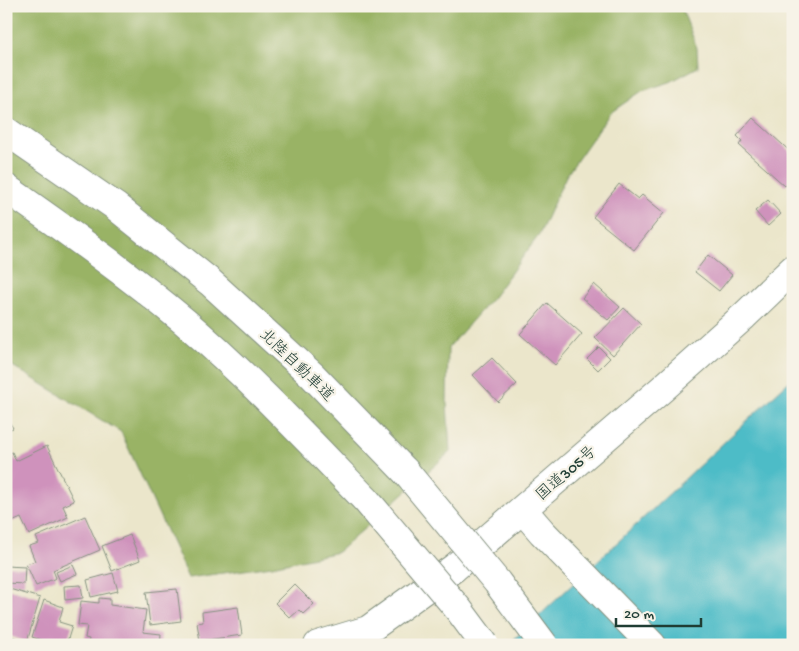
<svg xmlns="http://www.w3.org/2000/svg" width="799" height="651" viewBox="0 0 799 651" font-family="'Gochi Hand','Klee One',sans-serif">
  <style>
    .forest { fill: #99b365; stroke: #5c784c }
    .water { fill: #4ebcc7; stroke: #367c7e }
    .building { fill: #cf92bc }
    .lines { fill: none; stroke-linecap: round; stroke-linejoin: round }
    .minor-casing { stroke: #859280; stroke-width: 30 }
    .trunk-casing { stroke: #859280; stroke-width: 30 }
    .motorway-casing { stroke: #859280; stroke-width: 30 }
    .minor { stroke: #fff; stroke-width: 28 }
    .trunk { stroke: #fff; stroke-width: 28 }
    .motorway { stroke: #fff; stroke-width: 28 }
    .motorway-bridge-casing { stroke: #859280; stroke-width: 30; stroke-linecap: butt }
    .motorway-bridge { stroke: #fff; stroke-width: 28 }
    .labels { text-anchor: middle; stroke-width: 4.5; stroke-linejoin: round; paint-order: stroke }
    .street-label { font-size: 16px; fill: #1f3d34; stroke: #f7f3e8 }
  </style>
  <rect width="100%" height="100%" fill="#f7f3e8"/>
  <filter id="ink" filterUnits="userSpaceOnUse"><feTurbulence type="fractalNoise" baseFrequency=".02" numOctaves="2"/><feDisplacementMap in="SourceGraphic" scale="10" xChannelSelector="R" yChannelSelector="G"/><feConvolveMatrix kernelMatrix="1 2 1 2 8 2 1 2 1" color-interpolation-filters="sRGB"/></filter>
  <filter id="wash" filterUnits="userSpaceOnUse"><feTurbulence type="fractalNoise" baseFrequency=".0096" numOctaves="4" result="noise"/><feDisplacementMap in="SourceGraphic" scale="20" xChannelSelector="R" yChannelSelector="G"/><feGaussianBlur stdDeviation="1.12" result="paint"/><feColorMatrix in="noise" values="0 0 0 0 0 0 0 0 0 0 0 0 0 0 0 0 0 1.4 0 .05"/><feComposite in="paint" operator="in"/></filter>
  <g filter="url(#wash)">
    <rect width="100%" height="100%" fill="#ebe6cb"/>
    <path class="forest" d="M6,6h675l16,42 1,19 -28,15 -28,9 -32,22 -44,63 -27,59 -46,62 -45,51 -1,55 3,49 -112,100 -66,14 -84,12 -67,-146 -115,-70z"/>
    <path class="water" d="M793,378v267h-285l275,-258z"/>
    <g id="blocks">
      <path class="building" d="M753,118l40,36v29l-3,-2 -5,5 -46,-41 3,-4 -5,-5z
        M619,184l19,15 4,-4 22,18 -30,37 -41,-33z
        M768,200l13,14 -13,12 -13,-15z
        M708,255l24,20 -13,16 -24,-19z
        M594,284l26,23 -12,13 -26,-22z
        M547,303l35,31 -27,31 -35,-31z
        M624,308l17,16 -28,31 -18,-17z
        M599,347l11,11 -12,12 -11,-11z
        M492,358l25,26 -19,18 -25,-27z
        M6,417l7,11 -7,3z
        M47,446l27,55 -11,5 5,11 -39,18 -8,-17 -9,4 -6,-12v-55l6,-3 4,9z
        M85,516l15,34 -47,20 3,8 -20,8 -10,-22 9,-3 -6,-15 10,-3 -3,-6z
        M130,535l10,25 -28,11 -10,-25z
        M73,565l4,9 -17,7 -4,-9z
        M6,566l19,1 -1,17 -18,-1z
        M113,573l5,18 -27,6 -4,-17z
        M294,584l20,20 -11,10 -4,-4 -9,8 -15,-15z
        M81,585l2,13 -18,2 -1,-14z
        M6,588l34,10 -13,44 -20,-7 1,-5h-2z
        M177,589l4,32 -31,4 -4,-33z
        M99,598l11,1v6l36,5 -3,22 18,2 -1,11h-72l1,-6 -4,-1 2,-12 -9,-1 3,-24 18,2z
        M44,600l19,7 -4,15 13,4 -6,19h-10l-24,-8z
        M238,607l4,28 -42,6 -3,-18 6,-1 -1,-10z"/>
    </g>
  </g>
  <g filter="url(#ink)">
    <use href="#blocks" fill-opacity="0" stroke="#859280" stroke-width="1"/>
    <g class="lines">
      <defs>
        <path id="minor" d="M523,510l19,22 110,113"/>
        <path id="trunk" d="M318,645l50,-15 86,-62 208,-179 82,-73 49,-47"/>
        <path id="motorway" d="M6,131l109,75 95,76 102,93 93,96
          M6,188c61,43 122,86 179,134 64,55 122,117 181,178"/>
      </defs>
      <use href="#minor" class="minor-casing"/>
      <use href="#trunk" class="trunk-casing"/>
      <use href="#motorway" class="motorway-casing"/>
      <use href="#minor" class="minor"/>
      <use href="#trunk" class="trunk"/>
      <use href="#motorway" class="motorway"/>
      <defs>
        <path id="motorway-bridge" d="M405,471l92,111 47,63
          M366,500l93,110 26,35"/>
      </defs>
      <use href="#motorway-bridge" class="motorway-bridge-casing"/>
      <use href="#motorway-bridge" class="motorway-bridge"/>
    </g>
  </g>
  <g class="labels">
    <g class="street-label">
      <text transform="translate(298 364) rotate(44)" y="6">北陸自動車道</text>
      <text transform="translate(565 472) rotate(-41)" y="6">国道305号</text>
    </g>
  </g>
  <rect width="799" height="651" fill="none" stroke="#f7f3e8" stroke-width="25"/>
  <path d="M616 618v8h85v-8" fill="none" stroke="#1f3d34" stroke-width="2.5"/>
  <text x="624" y="618" font-size="15" fill="#1f3d34" stroke="#f7f3e8" stroke-width="4" paint-order="stroke">20 m</text>
</svg>
